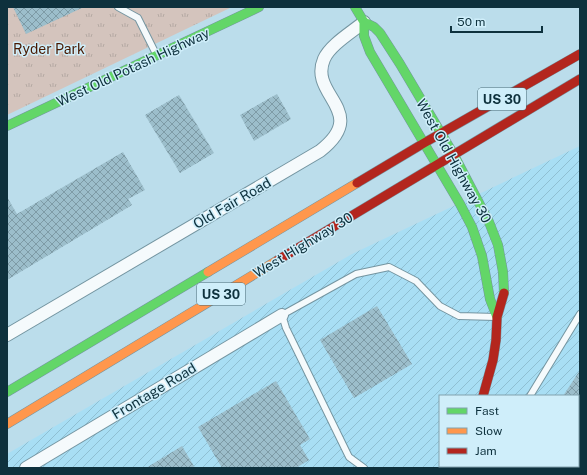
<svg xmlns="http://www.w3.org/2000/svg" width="587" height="475" viewBox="0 0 587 475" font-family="'Public Sans',sans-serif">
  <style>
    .industrial { fill: url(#industrial-furrows); fill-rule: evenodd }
    .grass { fill: url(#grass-tufts) }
    .building { fill: url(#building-cross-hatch) }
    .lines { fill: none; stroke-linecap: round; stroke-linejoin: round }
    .lane-casing { stroke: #7495a1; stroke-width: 8 }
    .street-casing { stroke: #7495a1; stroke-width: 14 }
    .fast-casing { stroke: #7495a1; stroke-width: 10 }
    .slow-casing { stroke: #7495a1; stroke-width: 10 }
    .jam-casing { stroke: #7495a1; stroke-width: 10 }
    .lane { stroke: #f5fafc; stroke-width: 6 }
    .street { stroke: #f5fafc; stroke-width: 12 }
    .fast { stroke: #63d668; stroke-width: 9 }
    .slow { stroke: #ff974d; stroke-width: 9 }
    .jam { stroke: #b3261e; stroke-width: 9 }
    .labels { text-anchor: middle; stroke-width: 3; stroke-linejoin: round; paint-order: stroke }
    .shield { fill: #cfeefa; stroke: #486a76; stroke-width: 1 }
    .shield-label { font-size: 13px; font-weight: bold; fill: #0e313d }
    .park-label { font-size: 14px; fill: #491900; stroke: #cfeefa }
    .street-label { font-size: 14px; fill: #0e313d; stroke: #cfeefa }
  </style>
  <defs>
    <pattern id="industrial-furrows" width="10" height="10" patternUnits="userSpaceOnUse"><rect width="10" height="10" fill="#a8def4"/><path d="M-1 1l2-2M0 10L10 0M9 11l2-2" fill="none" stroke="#8fbfd2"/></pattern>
    <pattern id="grass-tufts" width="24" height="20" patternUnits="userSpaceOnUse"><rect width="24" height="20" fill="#d4c4bd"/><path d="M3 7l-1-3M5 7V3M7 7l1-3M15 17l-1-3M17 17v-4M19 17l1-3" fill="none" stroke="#b5a9a3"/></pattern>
    <pattern id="building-cross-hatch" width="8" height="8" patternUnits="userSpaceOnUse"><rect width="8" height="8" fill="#9cbecb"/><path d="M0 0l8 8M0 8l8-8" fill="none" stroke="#7e9ba6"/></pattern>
  </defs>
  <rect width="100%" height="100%" fill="#bbddeb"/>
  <path class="industrial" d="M580,146v322h-573v-14l345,-200zM440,396h138v70h-138z"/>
  <path class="grass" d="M7,7h225l-225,108z"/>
  <path class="building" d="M13,7h71l-58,27z
    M277,94l14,25 -37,22 -14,-26z
    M179,95l35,58 -34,20 -35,-58z
    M123,152l22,38 -17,9 4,6 -125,75v-83l10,17z
    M377,306l35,58 -58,34 -34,-58z
    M580,370v26h-17z
    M276,381l34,58 -10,6 9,15 -13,8h-74l-24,-41z
    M182,446l13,22h-49z"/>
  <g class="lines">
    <defs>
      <path id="lane" d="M118,7l20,11 18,36
        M530,396l50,-82
        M364,468l-15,-11 -63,-129 -4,-13 74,-41 33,-7 27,14 24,25 19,10 37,1
        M488,468l1,-2"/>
      <path id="street" d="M7,335l313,-184c51,-40 -12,-55 4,-92 6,-14 28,-27 40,-37
        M26,468l256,-153"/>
      <path id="fast" d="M355,7l9,15v14l6,16 90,152 12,23 10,29 8,43 7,18
        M364,22l10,5 6,6 20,31 54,91 35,67 9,23 5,27 1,21
        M7,126l252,-119
        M7,392l201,-120"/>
      <path id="slow" d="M208,272l149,-89
        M7,424l271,-164"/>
      <path id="jam" d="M357,183l67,-40 156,-89
        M278,260l302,-181
        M483,396l10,-36 3,-20 1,-23 7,-24
        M456,466v2"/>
    </defs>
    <use href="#lane" class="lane-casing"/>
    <use href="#street" class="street-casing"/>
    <use href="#fast" class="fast-casing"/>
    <use href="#slow" class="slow-casing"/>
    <use href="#jam" class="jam-casing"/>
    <use href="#lane" class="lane"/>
    <use href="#street" class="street"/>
    <use href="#fast" class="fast"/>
    <use href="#slow" class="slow"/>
    <use href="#jam" class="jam"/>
  </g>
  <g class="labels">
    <g class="shield">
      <rect x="478" y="88" width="48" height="22" rx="3"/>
      <rect x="197" y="283" width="48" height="22" rx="3"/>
    </g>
    <g class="shield-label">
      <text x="502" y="104">US 30</text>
      <text x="221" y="299">US 30</text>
    </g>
    <g class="park-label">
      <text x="49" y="54">Ryder Park</text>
    </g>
    <g class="street-label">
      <text transform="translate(133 67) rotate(-25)" y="5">West Old Potash Highway</text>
      <text transform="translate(454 161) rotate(61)" y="5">West Old Highway 30</text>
      <text transform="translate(232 203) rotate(-30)" y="5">Old Fair Road</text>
      <text transform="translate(303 245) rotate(-31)" y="5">West Highway 30</text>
      <text transform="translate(154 391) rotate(-31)" y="5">Frontage Road</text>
    </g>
  </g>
  <rect width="587" height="475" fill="none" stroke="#0e313d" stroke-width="16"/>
  <rect x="439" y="395" width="140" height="72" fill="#cfeefa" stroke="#82a2ae"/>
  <rect x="447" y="408" width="20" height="6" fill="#63d668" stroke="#82a2ae"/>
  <text x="475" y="415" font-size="12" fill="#0e313d">Fast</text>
  <rect x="447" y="428" width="20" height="6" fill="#ff974d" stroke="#82a2ae"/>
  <text x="475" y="435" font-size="12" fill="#0e313d">Slow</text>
  <rect x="447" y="448" width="20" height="6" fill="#b3261e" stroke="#82a2ae"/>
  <text x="475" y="455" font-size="12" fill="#0e313d">Jam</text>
  <path d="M451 26v6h91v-6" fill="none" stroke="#0e313d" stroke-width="2"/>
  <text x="457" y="26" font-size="12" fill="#0e313d" stroke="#cfeefa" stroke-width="3" paint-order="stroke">50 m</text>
</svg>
